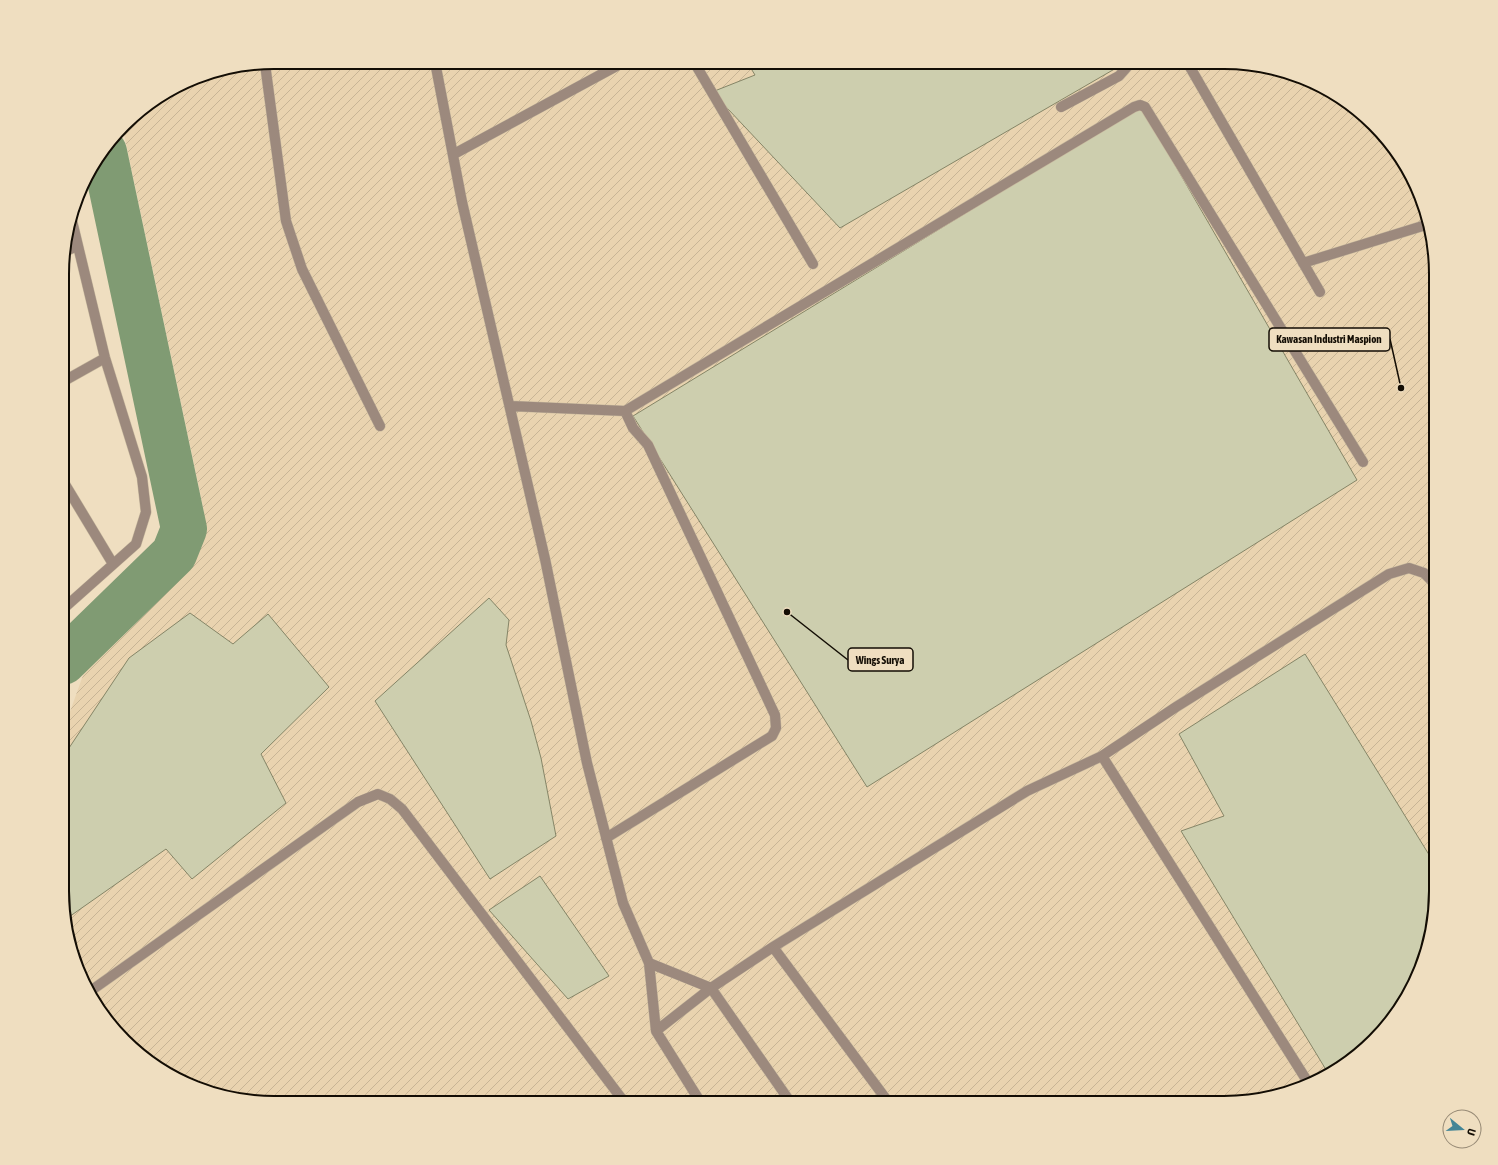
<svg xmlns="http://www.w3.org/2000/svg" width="1498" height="1165" viewBox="0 0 1498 1165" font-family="'Asap Condensed',sans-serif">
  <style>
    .industrial { fill: url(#industrial-furrows) }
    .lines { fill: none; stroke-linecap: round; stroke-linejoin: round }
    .river { stroke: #809b73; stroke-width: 46 }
    .building { fill: #cdceae; stroke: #858567 }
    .lane-casing { stroke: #c7b89e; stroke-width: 11 }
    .street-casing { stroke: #c7b89e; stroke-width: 11 }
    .lane { stroke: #9c897d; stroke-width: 10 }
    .street { stroke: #9c897d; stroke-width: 10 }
    .rim { fill: none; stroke: #130d04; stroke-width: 2 }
    .leader { fill: none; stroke: #130d04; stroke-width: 1.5 }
    .callout-dot { fill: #130d04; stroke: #efdec0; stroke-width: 1.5 }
    .callout { fill: #efdec0; stroke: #130d04; stroke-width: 1.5 }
    .callout-label { font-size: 11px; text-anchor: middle; font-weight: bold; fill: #130d04 }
  </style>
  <defs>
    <pattern id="industrial-furrows" width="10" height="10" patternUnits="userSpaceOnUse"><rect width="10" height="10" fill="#e9d3af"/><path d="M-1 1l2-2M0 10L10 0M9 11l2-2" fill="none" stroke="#c7b495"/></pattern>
  </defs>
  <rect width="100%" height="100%" fill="#efdec0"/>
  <path class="industrial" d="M274,62h963l68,16 58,37 51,66 15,39 7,54v631l-16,67 -37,58 -66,51 -52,18 -41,4h-963l-68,-16 -58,-37 -51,-65 -22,-80 1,-180 4,-5 24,-67 96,-82 17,-60 -81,-382 12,-14 65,-38 33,-8z"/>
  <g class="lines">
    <path class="river" d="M63,662l111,-108 10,-25 -80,-377"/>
  </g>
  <path class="building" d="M747,62h368l3,5 -278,161 -128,-136 43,-17z
    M1141,106l216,374 -490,307 -234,-371z
    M489,598l20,22 -3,25 25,76 10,37 15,78 -66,43 -115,-178z
    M190,613l43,31 35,-30 61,73 -68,67 25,49 -94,76 -26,-30 -100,70 -4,-14 1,-148 66,-99z
    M1305,654l131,212v39l-16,67 -37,58 -55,43 -147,-242 43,-15 -45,-82z
    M540,876l69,100 -41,23 -79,-89z"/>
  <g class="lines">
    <defs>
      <path id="lane" d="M435,62l27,140 83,357 42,204 36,140 26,60 62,25 80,115
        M694,62l119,202
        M1187,62l133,230
        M265,64l21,157 16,48 78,157
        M1061,107l58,-31 8,-9v-5
        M454,154l170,-92
        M1303,263l126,-39
        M510,406l115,5 8,17 15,17 127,270 1,13 -4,8 -166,102
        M625,411l509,-304 6,-2 5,2 218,355
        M1102,756l207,328
        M773,947l116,156
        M649,963l7,68 45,72
        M89,992l269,-190 20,-8 12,5 12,10 223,294
        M656,1031l55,-43 62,-41 254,-156 75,-35 74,-49 213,-133 20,-6 15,5 12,12"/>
      <path id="street" d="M64,252l13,-6
        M64,381l41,-23
        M63,481l50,83
        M63,609l73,-65 10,-32 -4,-35 -37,-119 -33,-137"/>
    </defs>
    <use href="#lane" class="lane-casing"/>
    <use href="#street" class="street-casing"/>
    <use href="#lane" class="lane"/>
    <use href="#street" class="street"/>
  </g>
  <path d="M0 0H1498V1165H0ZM274 69H1224A205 205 0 0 1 1429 274V891A205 205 0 0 1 1224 1096H274A205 205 0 0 1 69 891V274A205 205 0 0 1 274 69Z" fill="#efdec0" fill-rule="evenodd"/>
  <path class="rim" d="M274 69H1224A205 205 0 0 1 1429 274V891A205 205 0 0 1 1224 1096H274A205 205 0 0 1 69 891V274A205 205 0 0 1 274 69Z"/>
  <path class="leader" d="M1401 388L1390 339M787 612L848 660"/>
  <g class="callout-dot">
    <circle cx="1401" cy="388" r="4"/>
    <circle cx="787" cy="612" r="4"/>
  </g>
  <g class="callout">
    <rect x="1269" y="328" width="121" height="23" rx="4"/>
    <rect x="848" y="648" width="65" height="23" rx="4"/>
  </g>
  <g class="callout-label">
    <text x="1329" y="343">Kawasan Industri Maspion</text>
    <text x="880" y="664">Wings Surya</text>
  </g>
  <g transform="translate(1462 1129) rotate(108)"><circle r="19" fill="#efdec0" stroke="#978a75"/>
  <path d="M0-3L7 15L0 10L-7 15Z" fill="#438596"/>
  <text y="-6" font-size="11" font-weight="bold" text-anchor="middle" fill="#130d04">U</text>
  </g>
</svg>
